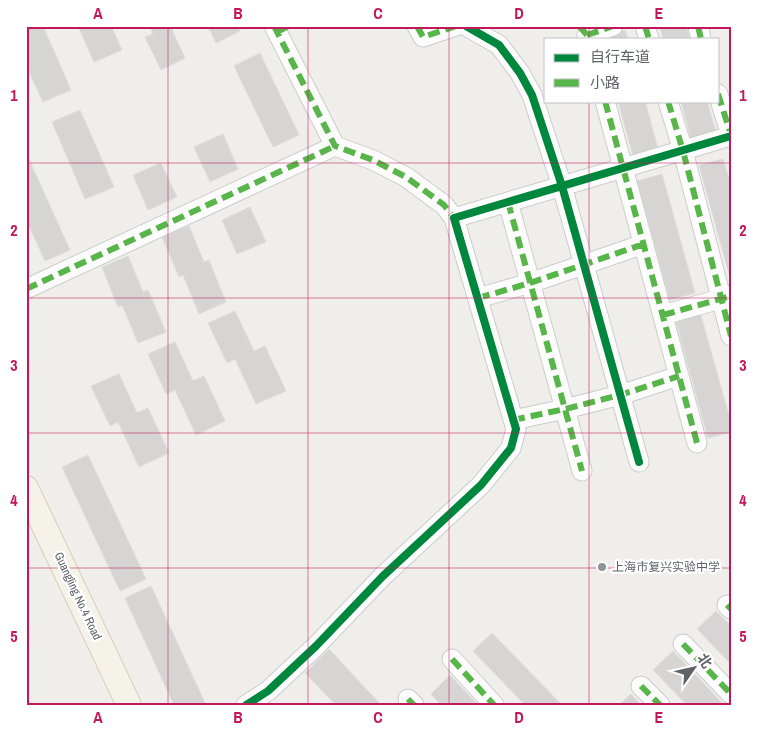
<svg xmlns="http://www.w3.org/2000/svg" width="757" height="731" viewBox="0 0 757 731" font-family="'Archivo Narrow','Noto Sans SC',sans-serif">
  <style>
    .building { fill: #d6d5d3; stroke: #deddd9 }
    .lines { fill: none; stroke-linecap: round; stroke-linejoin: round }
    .minor-casing { stroke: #cbcccc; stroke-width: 21 }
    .major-casing { stroke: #d7ceb8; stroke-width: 26 }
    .minor { stroke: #fdfcfc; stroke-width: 19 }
    .major { stroke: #f4f2e9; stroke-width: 24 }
    .quiet { stroke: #58b549; stroke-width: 6; stroke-dasharray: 12 6; stroke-linecap: butt }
    .cycleway-casing { stroke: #fff; stroke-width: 11 }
    .cycleway { stroke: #00873e; stroke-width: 8 }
    .grid { fill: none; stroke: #c2185b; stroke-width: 1; stroke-opacity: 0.55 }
    .poi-dot { fill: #919496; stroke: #fff; stroke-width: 2 }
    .labels { text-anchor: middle; stroke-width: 4.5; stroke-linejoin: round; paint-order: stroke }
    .poi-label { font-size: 12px; fill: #5f6368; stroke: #fff; text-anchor: start }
    .street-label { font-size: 12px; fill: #5f6368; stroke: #fff }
    .neatline { fill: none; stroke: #c2185b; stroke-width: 2 }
    .grid-label { font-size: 16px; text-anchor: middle; font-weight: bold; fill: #c2185b }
  </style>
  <rect width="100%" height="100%" fill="#efeeea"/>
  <path class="building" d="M26,26h17l28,64 -28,12 -17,-37z
    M78,26h33l11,24 -28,12z
    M150,26h20l15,32 -24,12 -16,-33 8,-3z
    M208,26h30l2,5 -24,12z
    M660,26h26l4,13h-27z
    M625,30l3,9h-27l-1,-3z
    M260,53l39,82 -26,12 -39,-81z
    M618,101h27l13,48 -25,7z
    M681,101h26l9,31 -25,7z
    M80,110l34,77 -29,12 -33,-77z
    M223,134l15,35 -28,13 -16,-35z
    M26,153l44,97 -25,11 -19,-42z
    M723,159l8,26v96l-32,-116z
    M161,163l16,34 -29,13 -15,-35z
    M662,174l33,119 -25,7 -33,-119z
    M250,207l16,35 -29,12 -15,-34z
    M189,226l15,36 5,-2 17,42 -27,12 -16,-39 -4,2 -17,-40z
    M128,256l15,36 5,-2 18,42 -28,11 -16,-38 -4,2 -16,-40z
    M235,311l19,40 11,-5 21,45 -30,13 -21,-45 -8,4 -19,-40z
    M700,312l31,111v9l-23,6 -33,-120z
    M175,342l18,39 11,-5 21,45 -29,14 -21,-45 -9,4 -18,-40z
    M119,374l18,39 11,-5 21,45 -30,14 -21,-45 -8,4 -19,-40z
    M88,455l58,124 -26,12 -58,-124z
    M151,586l55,119h-32l-49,-107z
    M716,611l15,15v38l-34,-35z
    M492,633l70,72h-37l-52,-54z
    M329,649l52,56h-45l-31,-32z
    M673,651l51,54h-37l-34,-35z
    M450,675l28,30h-37l-10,-11z
    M631,694l10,11h-22z"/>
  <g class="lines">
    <defs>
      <path id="minor" d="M274,26l61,120 38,14 33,17 38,28 10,13
        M417,26l6,11 33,-11
        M466,26l33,19 21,28 12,22 30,91 77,276
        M645,26l4,13
        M698,26l3,13
        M587,35l26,-9
        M718,94l13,41
        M605,101l92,342
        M668,101l15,50 48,185
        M508,202l74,269
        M26,289l309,-143
        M478,298l52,-15 114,-39
        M663,315l68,-19
        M513,420l52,-11 55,-14 59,-19
        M727,605l4,4
        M683,644l48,50
        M452,659l42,46
        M641,686l19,19
        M408,699l6,6
        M246,705l22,-14 48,-45 67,-70 98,-91 30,-37 5,-19 -62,-211 277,-82"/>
      <path id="major" d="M26,488l103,217"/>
    </defs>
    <use href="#minor" class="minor-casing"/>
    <use href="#major" class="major-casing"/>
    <use href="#minor" class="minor"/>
    <use href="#major" class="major"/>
    <path class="quiet" d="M274,26l61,120 38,14 33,17 38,28 10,13
      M417,26l6,11 33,-11
      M579,26l8,9 1,4
      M645,26l4,13
      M698,26l3,13
      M277,32l11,-6
      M587,35l26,-9
      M718,94l13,41
      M605,101l92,342
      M668,101l15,50 48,185
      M508,202l74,269
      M26,289l309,-143
      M478,298l52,-15 114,-39
      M663,315l68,-19
      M513,420l52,-11 55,-14 59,-19
      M727,605l4,4
      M683,644l48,50
      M452,659l42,46
      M641,686l19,19
      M408,699l6,6"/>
    <defs>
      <path id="cycleway" d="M466,26l33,19 21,28 12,22 30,91 77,276
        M246,705l22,-14 48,-45 67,-70 98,-91 30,-37 5,-19 -62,-211 277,-82"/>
    </defs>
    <use href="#cycleway" class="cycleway-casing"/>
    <use href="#cycleway" class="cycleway"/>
  </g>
  <path class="grid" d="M168,26v679M308,26v679M449,26v679M589,26v13M589,101v604M26,163h705M26,298h705M26,433h705M26,568h705"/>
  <circle class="poi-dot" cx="602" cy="567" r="5"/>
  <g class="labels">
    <g class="poi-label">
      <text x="612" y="571">上海市复兴实验中学</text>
    </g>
    <g class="street-label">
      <text transform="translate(78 596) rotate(65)" y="4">Guangling No.4 Road</text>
    </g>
  </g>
  <rect width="757" height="731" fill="none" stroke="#ffffff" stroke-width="55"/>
  <rect x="544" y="38" width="175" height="65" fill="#ffffff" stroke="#bfc1c3"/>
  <rect x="554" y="54" width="25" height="8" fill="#00873e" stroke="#bfc1c3"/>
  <text x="590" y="62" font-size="15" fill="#5f6368">自行车道</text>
  <rect x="554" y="79" width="25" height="8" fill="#58b549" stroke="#bfc1c3"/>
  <text x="590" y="88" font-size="15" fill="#5f6368">小路</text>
  <g transform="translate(694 668) rotate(56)" stroke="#ffffff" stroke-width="4" paint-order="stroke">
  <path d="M0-4L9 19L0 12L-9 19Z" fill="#5f6368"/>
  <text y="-8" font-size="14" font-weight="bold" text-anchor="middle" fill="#5f6368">北</text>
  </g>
  <rect x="28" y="28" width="702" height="676" class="neatline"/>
  <g class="grid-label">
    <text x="98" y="19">A</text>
    <text x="238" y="19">B</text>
    <text x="378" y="19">C</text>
    <text x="519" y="19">D</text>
    <text x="659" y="19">E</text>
    <text x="14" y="101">1</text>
    <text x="743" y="101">1</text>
    <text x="14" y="236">2</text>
    <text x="743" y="236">2</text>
    <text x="14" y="371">3</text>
    <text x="743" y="371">3</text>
    <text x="14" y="506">4</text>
    <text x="743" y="506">4</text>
    <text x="14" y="642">5</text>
    <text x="743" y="642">5</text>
    <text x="98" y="723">A</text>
    <text x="238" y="723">B</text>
    <text x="378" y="723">C</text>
    <text x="519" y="723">D</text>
    <text x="659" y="723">E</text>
  </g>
</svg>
